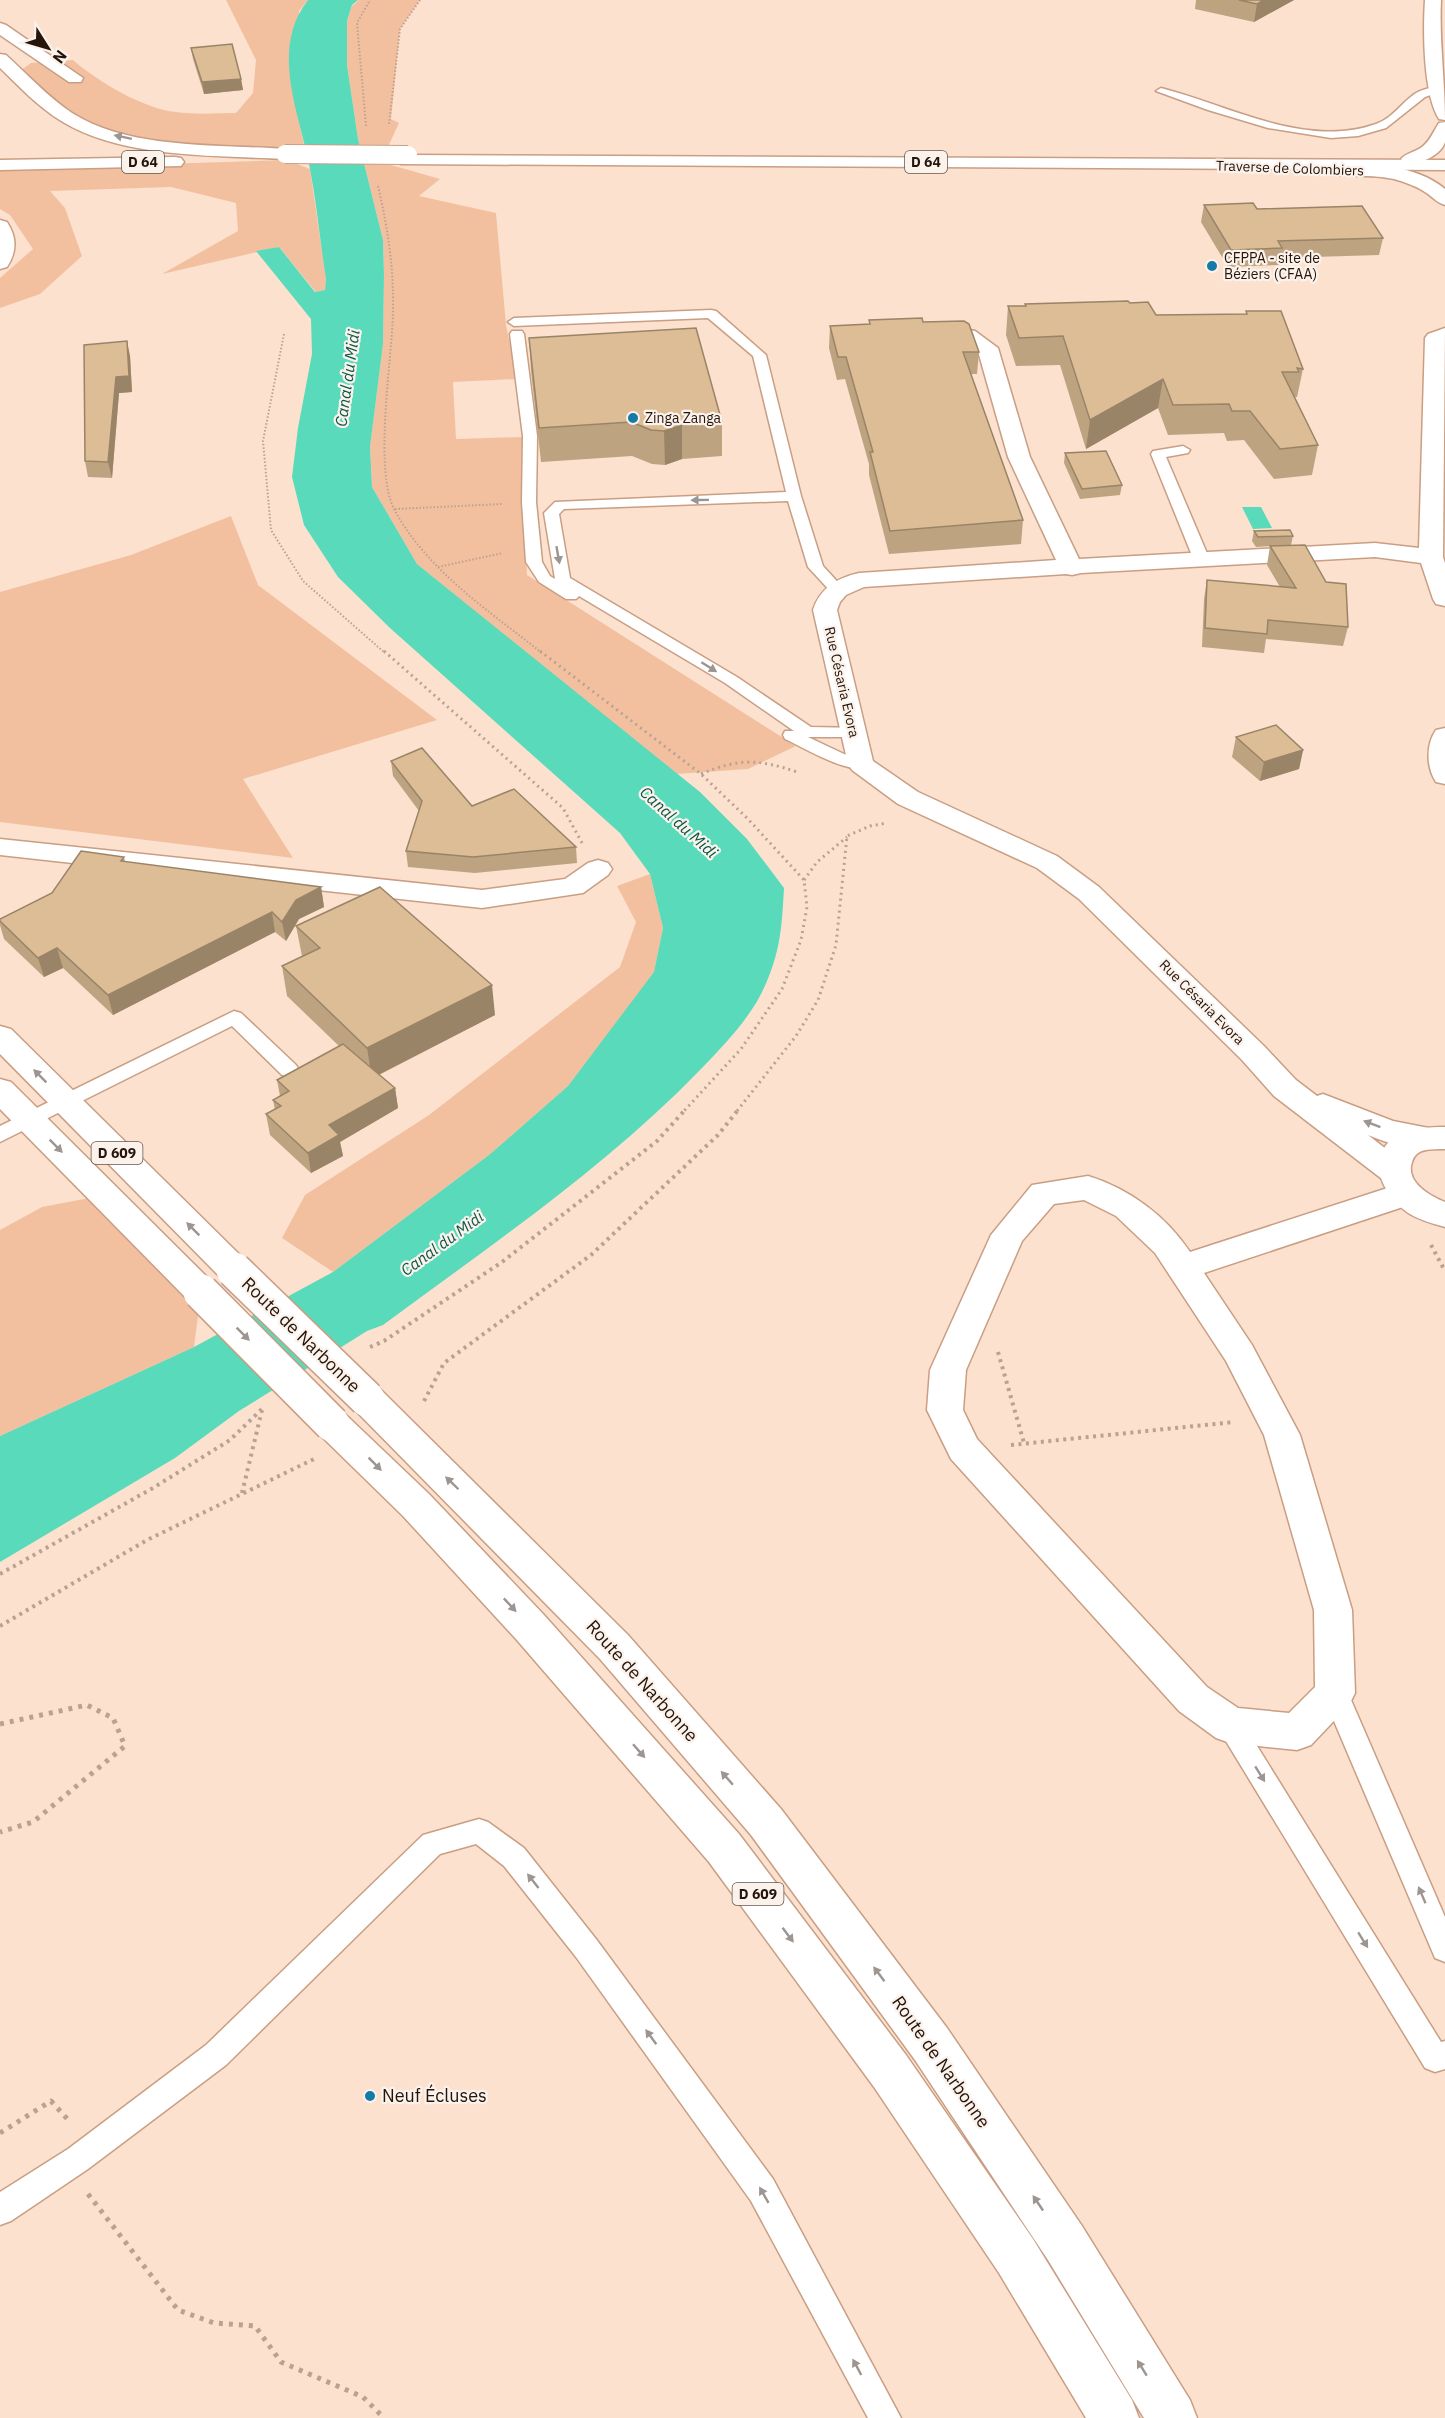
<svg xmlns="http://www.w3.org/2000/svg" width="1445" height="2418" viewBox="0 0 1445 2418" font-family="'IBM Plex Sans',sans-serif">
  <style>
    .green { fill: #f3c09f }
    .water { fill: #59daba }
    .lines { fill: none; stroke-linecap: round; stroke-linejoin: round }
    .service-casing { stroke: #c99e83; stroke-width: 3 }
    .minor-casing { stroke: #c99e83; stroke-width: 3 }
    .tertiary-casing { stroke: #c99e83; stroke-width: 3 }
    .primary-casing { stroke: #c99e83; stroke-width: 3 }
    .trunk-casing { stroke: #c99e83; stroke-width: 3 }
    .path-far3 { stroke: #baa293; stroke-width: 2; stroke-dasharray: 1.5 2; stroke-linecap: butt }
    .path-far2 { stroke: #baa293; stroke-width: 3; stroke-dasharray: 2 4; stroke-linecap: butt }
    .path-far1 { stroke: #baa293; stroke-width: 4; stroke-dasharray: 3 4.5; stroke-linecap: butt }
    .path { stroke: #baa293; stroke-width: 5; stroke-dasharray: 4 6; stroke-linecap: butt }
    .service { fill: #fff; fill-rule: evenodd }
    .minor { fill: #fff; fill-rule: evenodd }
    .tertiary { fill: #fff; fill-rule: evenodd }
    .primary { fill: #fff; fill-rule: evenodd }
    .trunk { fill: #fff; fill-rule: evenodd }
    .primary-bridge-casing { stroke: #c99e83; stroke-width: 38; stroke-linecap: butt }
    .trunk-bridge-casing { stroke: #c99e83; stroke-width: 20; stroke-linecap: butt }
    .primary-bridge { stroke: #fff; stroke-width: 35 }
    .trunk-bridge { stroke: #fff; stroke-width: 18 }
    .wall { fill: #bda380 }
    .shaded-wall { fill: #9a8468 }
    .building { fill: #dcbd95; stroke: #9a8468; stroke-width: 1.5 }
    .oneway { fill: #9c9591 }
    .poi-dot { fill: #157aa5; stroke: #fbf2ec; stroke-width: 2 }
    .labels { text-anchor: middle; stroke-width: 4.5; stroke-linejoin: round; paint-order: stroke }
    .shield { fill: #fbf2ec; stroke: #64574e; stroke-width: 1.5 }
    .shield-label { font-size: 14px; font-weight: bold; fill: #24140a }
    .far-street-label { font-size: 14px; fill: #24140a; stroke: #fbf2ec }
    .far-poi-label { font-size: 14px; fill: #24140a; stroke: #fbf2ec; text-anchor: start }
    .water-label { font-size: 16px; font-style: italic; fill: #0b5747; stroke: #fbf2ec }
    .near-street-label { font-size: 18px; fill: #24140a; stroke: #fbf2ec }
    .near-poi-label { font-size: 18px; fill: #24140a; stroke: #fbf2ec; text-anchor: start }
  </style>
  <rect width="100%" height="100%" fill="#fce1cf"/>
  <path class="green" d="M226,0h82l-9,11v111l7,31 -110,-5 -105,-19 -74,-56 14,-10 42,-3c24,21 71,49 103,52 20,3 40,1 60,1l17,-20 3,-33z
    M359,0h61l-20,29 -9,90 8,4 -12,26 4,16 49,14 -21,17 77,17 10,112 11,54 -64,3 3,57 66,-2 5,138 269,171 -48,23 -72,5 -259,-210 -45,-77 -2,-40 13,-103 1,-70 -1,-34 -25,-101 -11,-74v-44l5,-15z
    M287,160l23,9 16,110 -1,11 -9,2 -37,-45 -117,27 76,-43 -2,-28 -65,-16 -121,4 15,17 17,48 -42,38 -40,14v-30l33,-29 -23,-34 -10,-6v-40z
    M231,516l27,69 179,135 -194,59 50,79 -293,-36v-230l131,-37z
    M650,874l13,54 -9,45 -86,113 -79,69 -156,117 -51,-34 23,-43 124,-80 191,-148 16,-45 -19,-36z
    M105,1195l96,97 -7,55 -194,89v-206l42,-23z"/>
  <path class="water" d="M308,0h50l-6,5 -5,16v44l11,74 25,101 1,34 -1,70 -13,103 2,40 45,77 283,228 47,47 37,49c-2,35 -3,60 -17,93 -14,35 -43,64 -68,90 -94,97 -208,174 -316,254l-16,6 -128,80 -64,47 -175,104v-126l194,-89 139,-75 156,-117 79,-69 86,-114 9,-44 -13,-54 -30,-41 -230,-205 -52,-51 -34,-52 -12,-48 6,-49 14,-74 -1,-35 -55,-68 23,-4 36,45 10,-2 1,-11c-6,-37 -9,-74 -16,-110 -10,-55 -41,-119 -2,-169z
    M1261,507l11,21 -19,1 -11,-22z"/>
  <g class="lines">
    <defs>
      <path id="service" d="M1438,86l4,1v4l-17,6 -39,31 -28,8 -27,2 -63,-10 -60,-18 -52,-19 5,-3c67,17 145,61 215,36 17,-6 26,-22 40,-31 7,-4 15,-5 22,-7z
        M711,310l5,1 50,44 35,141 22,70 22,24 -3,3h-10l-24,-26 -20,-66 -224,8 -5,5 11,64 167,99 74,50 49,1 2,4 -2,4 -6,1h-46l36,17 23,6 2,4 -2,4c-22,5 -62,-20 -82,-29l-2,-4 2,-4h9l-69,-48 -146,-87 -3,3h-10l-27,-17 -13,-20 -4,-60 1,-66 -13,-102 2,-3h10l2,3 13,102 -1,66 6,60 8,14 5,3 -11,-66 11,-11 231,-10 -33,-136 -45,-38 -194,8 -6,-4 6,-4z
        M1183,446l7,4 -2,3 -22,4 43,101 -8,5 -8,-5 -42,-104 2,-3z
        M234,1011l7,2 55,52 3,5 -3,5 -7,2 -7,-2 -50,-49 -232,116v-16z
        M1335,1682l9,3 4,8 97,224v45l-10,-4 -113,-265 4,-8z
        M1230,1714l9,3 202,325 4,-1v28l-10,3 -10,-4 -204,-335 -4,-8 4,-8z
        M479,1819l9,3 36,26 72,91 177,240 128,239h-33l-117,-217 -175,-244 -72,-91 -28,-22 -36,10 -214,211 -138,104 -77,52 -11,4v-33l68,-43 138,-104 217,-210z"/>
      <path id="minor" d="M1425,0h16c-2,40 4,80 4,120l-6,-1c-16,-25 -16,-90 -14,-119z
        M0,23l6,2 77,53 -2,4h-12l-69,-47z
        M1445,122c0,6 0,14 0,20 -4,14 -28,24 -41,21l-3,-4c5,-6 14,-7 21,-12 8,-6 11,-15 17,-24z
        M1315,163c41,0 97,-2 130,26v16c-9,-3 -12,-8 -20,-13 -9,-6 -20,-10 -31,-13 -28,-6 -59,-1 -85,-7l-3,-4 3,-4z
        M946,326l29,5 23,17 32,109 49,102 296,-16 44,5 6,-210 3,-4 17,-6 -2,229 2,6v43l-9,-2 -3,-5 -12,-36 -46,-6 -294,16 -9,2 -6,-1 -202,13 -18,8 -6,7 -3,8 36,151 45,31 139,64 42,31 165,159 32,34 21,16 6,-2 70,27 46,9 5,8 -5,8c-21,6 -50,-2 -71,-11l36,28 5,8 -5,8 -11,3 -11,-3 -108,-83 -32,-36 -163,-161 -42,-31 -139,-64 -46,-34 -4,-6 -35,-154c7,-22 24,-32 46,-37l197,-13 -48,-103 -30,-106 -16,-11 -23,-4 -3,-4 3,-4z
        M1445,728v56l-9,-2c-10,-15 -10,-38 0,-52z
        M0,839l482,51 83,-11 23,-16 10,-3 10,3 4,6 -4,6 -25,18 -101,15 -482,-53z
        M1088,1176c42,13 78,40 102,76l216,-70 12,4 4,8 -4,8 -214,71 48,72 48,90 52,175 3,83 -6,12 -38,40 -14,5 -67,-7 -14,-5 -37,-27 -228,-252 -24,-49 3,-40 61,-135 41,-50zM1084,1200l32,16 39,37 71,108 38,74 50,175 1,77 -26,26 -51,-5 -31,-21 -230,-248 -14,-29 3,-40 56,-129 32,-37z"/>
      <path id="tertiary" d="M1445,1127v22c-6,0 -13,0 -19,1 -7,1 -12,5 -14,12 -7,20 18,34 33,40v25c-11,-3 -25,-7 -35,-13 -25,-16 -47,-55 -15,-77 14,-9 34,-10 50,-10z"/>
      <path id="primary" d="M0,1026l11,3 235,232 5,9 -5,9 -12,4 -12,-4 -222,-225z
        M0,1079l11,3 202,201 5,9 -5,9 -12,4 -12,-4 -189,-192z
        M367,1385l13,4 248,246 153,174 166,219 135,198 108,174 7,18h-53l-96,-158 -133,-200 -164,-225 -151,-176 -246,-250 -5,-10 5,-10z
        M332,1410l13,4 84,80 115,121 195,219 167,221 127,184 99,161 7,18h-53l-87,-145 -125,-186 -165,-225 -193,-223 -113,-123 -84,-82 -5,-10 5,-10z"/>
      <path id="trunk" d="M0,54l6,1c22,20 42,42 66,58 58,37 147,31 213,36l6,1 3,4 -3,4 -6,1c-70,-4 -160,0 -222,-37 -24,-14 -43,-35 -63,-54z
        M407,155l1038,5v10l-1044,-6 -3,-4 3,-4z
        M175,157l6,1 3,4 -3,4 -181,4v-10z
        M0,220l7,2c10,15 10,30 0,45l-7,2z"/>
    </defs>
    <use href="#service" class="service-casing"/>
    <use href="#minor" class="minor-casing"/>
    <use href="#tertiary" class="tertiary-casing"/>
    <use href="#primary" class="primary-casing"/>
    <use href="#trunk" class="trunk-casing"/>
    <path class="path-far3" d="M389,124l11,-95 20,-29
      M366,126l-9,-103 13,-23
      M378,186c10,43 16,82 15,126 -1,49 -20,159 2,199 34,61 94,100 147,142
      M284,334l-21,107 8,89 32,51 82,72
      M395,509l107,-5
      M438,567l65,-14"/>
    <path class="path-far2" d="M384,651l179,157 19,35
      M540,651l161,123 47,45 56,61 3,27 -6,33 -19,49 -41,60 -57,62
      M701,774c38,-16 58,-15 96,-2
      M804,880l13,-18 30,-25
      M737,1111l59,-75 22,-36 18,-55 11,-109 23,-10 17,-3"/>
    <path class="path-far1" d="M1431,1245l14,26
      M370,1347l14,-6 118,-79 155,-121 28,-31
      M998,1352l26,91
      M424,1401l20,-38 147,-108 127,-120 20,-25
      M1011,1445l223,-23
      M242,1493l20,-83
      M0,1574l153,-86 77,-48 32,-31
      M0,1626l147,-86 167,-81"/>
    <path class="path" d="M0,1724l87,-19 26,13 12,28 -92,76 -33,10
      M0,2133l51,-32 20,22
      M88,2194l90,116 36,13 41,3 26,36 82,35 21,21"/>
    <use href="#service" class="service"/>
    <use href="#minor" class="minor"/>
    <use href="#tertiary" class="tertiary"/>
    <use href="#primary" class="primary"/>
    <use href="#trunk" class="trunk"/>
    <defs>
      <path id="primary-bridge" d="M234,1270l133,129
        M201,1292l131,132"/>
      <path id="trunk-bridge" d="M285,154l123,1"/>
    </defs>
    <use href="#primary-bridge" class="primary-bridge-casing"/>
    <use href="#trunk-bridge" class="trunk-bridge-casing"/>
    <use href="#primary-bridge" class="primary-bridge"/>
    <use href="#trunk-bridge" class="trunk-bridge"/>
  </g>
  <path class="wall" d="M1196,0h98l-40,22 -59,-13z
    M191,48l50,31 2,11 -39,4 -11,-35z
    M1204,205l53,4 126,29 -4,17 -98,3 -2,7 -51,2 -27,-45z
    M1130,303l26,12 90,-1v-3l57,58 -6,28h-2l23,48 -6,30 -38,4 -30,-39 -17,1 -3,-8 -56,2 -10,-27 -72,41 -26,-84 -44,1 -10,-31 2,-29h17v-2z
    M869,320l54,2 56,30 -2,22h-6l52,146 -2,24 -132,10 -20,-79v-11l-24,-85 -8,1 -8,-32 1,-22 39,-2z
    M529,338l193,84v34l-40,3 -17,6 -13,-1 -20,-8 -91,6 -10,-91z
    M130,356l2,36 -13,1 -7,85 -24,-1 -3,-16z
    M1065,453l57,32 -2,10 -40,4 -16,-36z
    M1254,531l39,5 -2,9 57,82 -5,19 -77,-7 -2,14 -62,-6 2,-48 3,-19 73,7 -13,-22 3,-19 -14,1 -4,-6z
    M1236,737l67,13 -4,19 -39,12 -28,-24z
    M391,761l81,45 104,41 1,16 -102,10 -67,-6 -2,-16 13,-40 -26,-35z
    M124,857l1,5 196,25 3,20 -25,12 -13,22 -11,-9 -162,83 -50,-47 -19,9 -40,-38 -4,-14v-6z
    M296,926l199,89 -116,60 16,13 3,20 -58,34 3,14 -32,17 -41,-38 -4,-21 9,-4 -2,-10 7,-4 -3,-16 62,-34 -52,-50 -5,-30 20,-10z"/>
  <path class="shaded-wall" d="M1264,0h30l-40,22 3,-18z
    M241,79l2,11 -39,4 -2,-12z
    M127,341l3,15 2,36 -13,1 -7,85 -4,-16 8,-85z
    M1163,379l-5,29 -72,41 4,-29z
    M682,425v34l-17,6 -1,-34z
    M1303,750l-4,19 -39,12 4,-19z
    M321,887l3,20 -25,12 -13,22 -4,-19 14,-22z
    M272,912l3,20 -162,83 -5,-20z
    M57,948l6,20 -19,9 -6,-19z
    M492,985l3,30 -123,63 -5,-30z
    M395,1088l3,20 -58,34 3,14 -32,17 -3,-20 21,-28z"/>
  <path class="building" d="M1239,0h25l-7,4z
    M232,44l9,35 -39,3 -11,-34z
    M1253,203l4,6 105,-3 21,32 -105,3 4,7 -51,2 -27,-45z
    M1128,301l2,2 18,-1 8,13 91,-1 -1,-3h35l22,58 -6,-1 2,4h-17l36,73 -38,4 -30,-38h-18l-3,-7 -56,1 -10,-26 -73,41 -27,-84 -44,2 -11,-32h18l-1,-2z
    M922,318l1,4 41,-1 5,3 10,28h-16l60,168 -133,11 -20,-79h3l-27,-95h-8l-8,-31 40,-2 -1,-4z
    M696,328l26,94 -40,3 -18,6 -13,-1 -20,-8 -92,6 -10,-90z
    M127,341l2,35 -13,1 -8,85 -23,-1 -1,-116z
    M1106,451l16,34 -40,4 -17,-36z
    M1290,530l3,6 -35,1 -4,-6z
    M1305,545l21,37 20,2 2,43 -80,-7 -1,14 -62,-6 2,-48 89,8 -26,-42z
    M1276,725l27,25 -39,12 -28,-25z
    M422,748l50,58 42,-17 62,58 -103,10 -67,-6 16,-50 -31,-40z
    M81,851l43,6 -3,4 200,26 -25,13 -14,22 -10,-10 -164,83 -51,-47 -19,10 -38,-37v-2l52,-26z
    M380,887l112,98 -125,63 -85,-82 38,-18 -24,-22z
    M343,1044l52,44 -66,37 10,10 -31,18 -42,-39 15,-8 -8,-6 16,-9 -12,-11z"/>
  <defs><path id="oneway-solid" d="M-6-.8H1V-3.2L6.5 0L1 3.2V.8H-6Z" transform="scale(1.5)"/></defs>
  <g class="oneway">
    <use href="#oneway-solid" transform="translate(123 137) rotate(-168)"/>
    <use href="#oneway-solid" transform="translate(700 500) rotate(179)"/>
    <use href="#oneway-solid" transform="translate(558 555) rotate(80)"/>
    <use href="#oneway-solid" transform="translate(709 667) rotate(32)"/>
    <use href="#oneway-solid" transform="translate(40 1076) rotate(-135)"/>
    <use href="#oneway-solid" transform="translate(1372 1124) rotate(-159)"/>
    <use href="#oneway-solid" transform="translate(56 1146) rotate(45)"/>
    <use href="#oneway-solid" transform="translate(193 1229) rotate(-135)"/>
    <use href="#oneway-solid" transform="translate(243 1334) rotate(45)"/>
    <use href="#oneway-solid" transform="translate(375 1464) rotate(45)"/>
    <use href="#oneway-solid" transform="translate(452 1483) rotate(-136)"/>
    <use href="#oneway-solid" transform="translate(510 1605) rotate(47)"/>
    <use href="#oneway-solid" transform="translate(639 1751) rotate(49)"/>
    <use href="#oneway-solid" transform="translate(1260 1774) rotate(58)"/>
    <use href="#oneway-solid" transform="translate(727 1778) rotate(-131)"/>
    <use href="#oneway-solid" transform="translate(533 1881) rotate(-128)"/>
    <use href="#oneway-solid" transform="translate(1422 1895) rotate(-113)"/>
    <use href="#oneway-solid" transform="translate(788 1935) rotate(53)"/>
    <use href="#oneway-solid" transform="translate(1363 1940) rotate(58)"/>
    <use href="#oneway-solid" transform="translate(879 1974) rotate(-127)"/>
    <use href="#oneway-solid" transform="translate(651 2037) rotate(-126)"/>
    <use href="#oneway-solid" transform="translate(764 2195) rotate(-120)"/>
    <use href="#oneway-solid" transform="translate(1038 2203) rotate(-124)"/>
    <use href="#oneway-solid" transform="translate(857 2367) rotate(-118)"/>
    <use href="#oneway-solid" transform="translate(1142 2368) rotate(-122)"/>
  </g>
  <g class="poi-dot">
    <circle cx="1212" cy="266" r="6"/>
    <circle cx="633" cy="418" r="6"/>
    <circle cx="370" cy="2096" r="6"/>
  </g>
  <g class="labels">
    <g class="shield">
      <rect x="122" y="151" width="42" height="22" rx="4.5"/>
      <rect x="905" y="151" width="42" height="22" rx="4.5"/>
      <rect x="91.5" y="1142" width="51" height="22" rx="4.5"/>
      <rect x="732.5" y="1883" width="51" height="22" rx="4.5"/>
    </g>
    <g class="shield-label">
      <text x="143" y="167">D 64</text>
      <text x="926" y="167">D 64</text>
      <text x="117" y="1158">D 609</text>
      <text x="758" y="1899">D 609</text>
    </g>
    <g class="far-street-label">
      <text transform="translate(1290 168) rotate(2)" y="5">Traverse de Colombiers</text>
      <text transform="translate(842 682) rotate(77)" y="5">Rue Césaria Evora</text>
      <text transform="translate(1202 1002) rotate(45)" y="5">Rue Césaria Evora</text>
    </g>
    <g class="far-poi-label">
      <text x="1224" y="263">CFPPA - site de<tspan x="1224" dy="16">Béziers (CFAA)</tspan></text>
      <text x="645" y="423">Zinga Zanga</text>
    </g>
    <g class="water-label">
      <text transform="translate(347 378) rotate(-82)" y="6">Canal du Midi</text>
      <text transform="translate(679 822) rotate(42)" y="6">Canal du Midi</text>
      <text transform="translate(442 1243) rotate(-36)" y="6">Canal du Midi</text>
    </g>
    <g class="near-street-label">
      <text transform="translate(301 1335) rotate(44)" y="6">Route de Narbonne</text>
      <text transform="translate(642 1681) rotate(48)" y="6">Route de Narbonne</text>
      <text transform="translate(941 2062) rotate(55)" y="6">Route de Narbonne</text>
    </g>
    <g class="near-poi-label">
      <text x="382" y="2102">Neuf Écluses</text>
    </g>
  </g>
  <g transform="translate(48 48) rotate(127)" stroke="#fbf2ec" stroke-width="4.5" paint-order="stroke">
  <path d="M0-4.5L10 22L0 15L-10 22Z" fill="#24140a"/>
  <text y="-9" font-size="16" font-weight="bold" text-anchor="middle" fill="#24140a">N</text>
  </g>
</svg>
